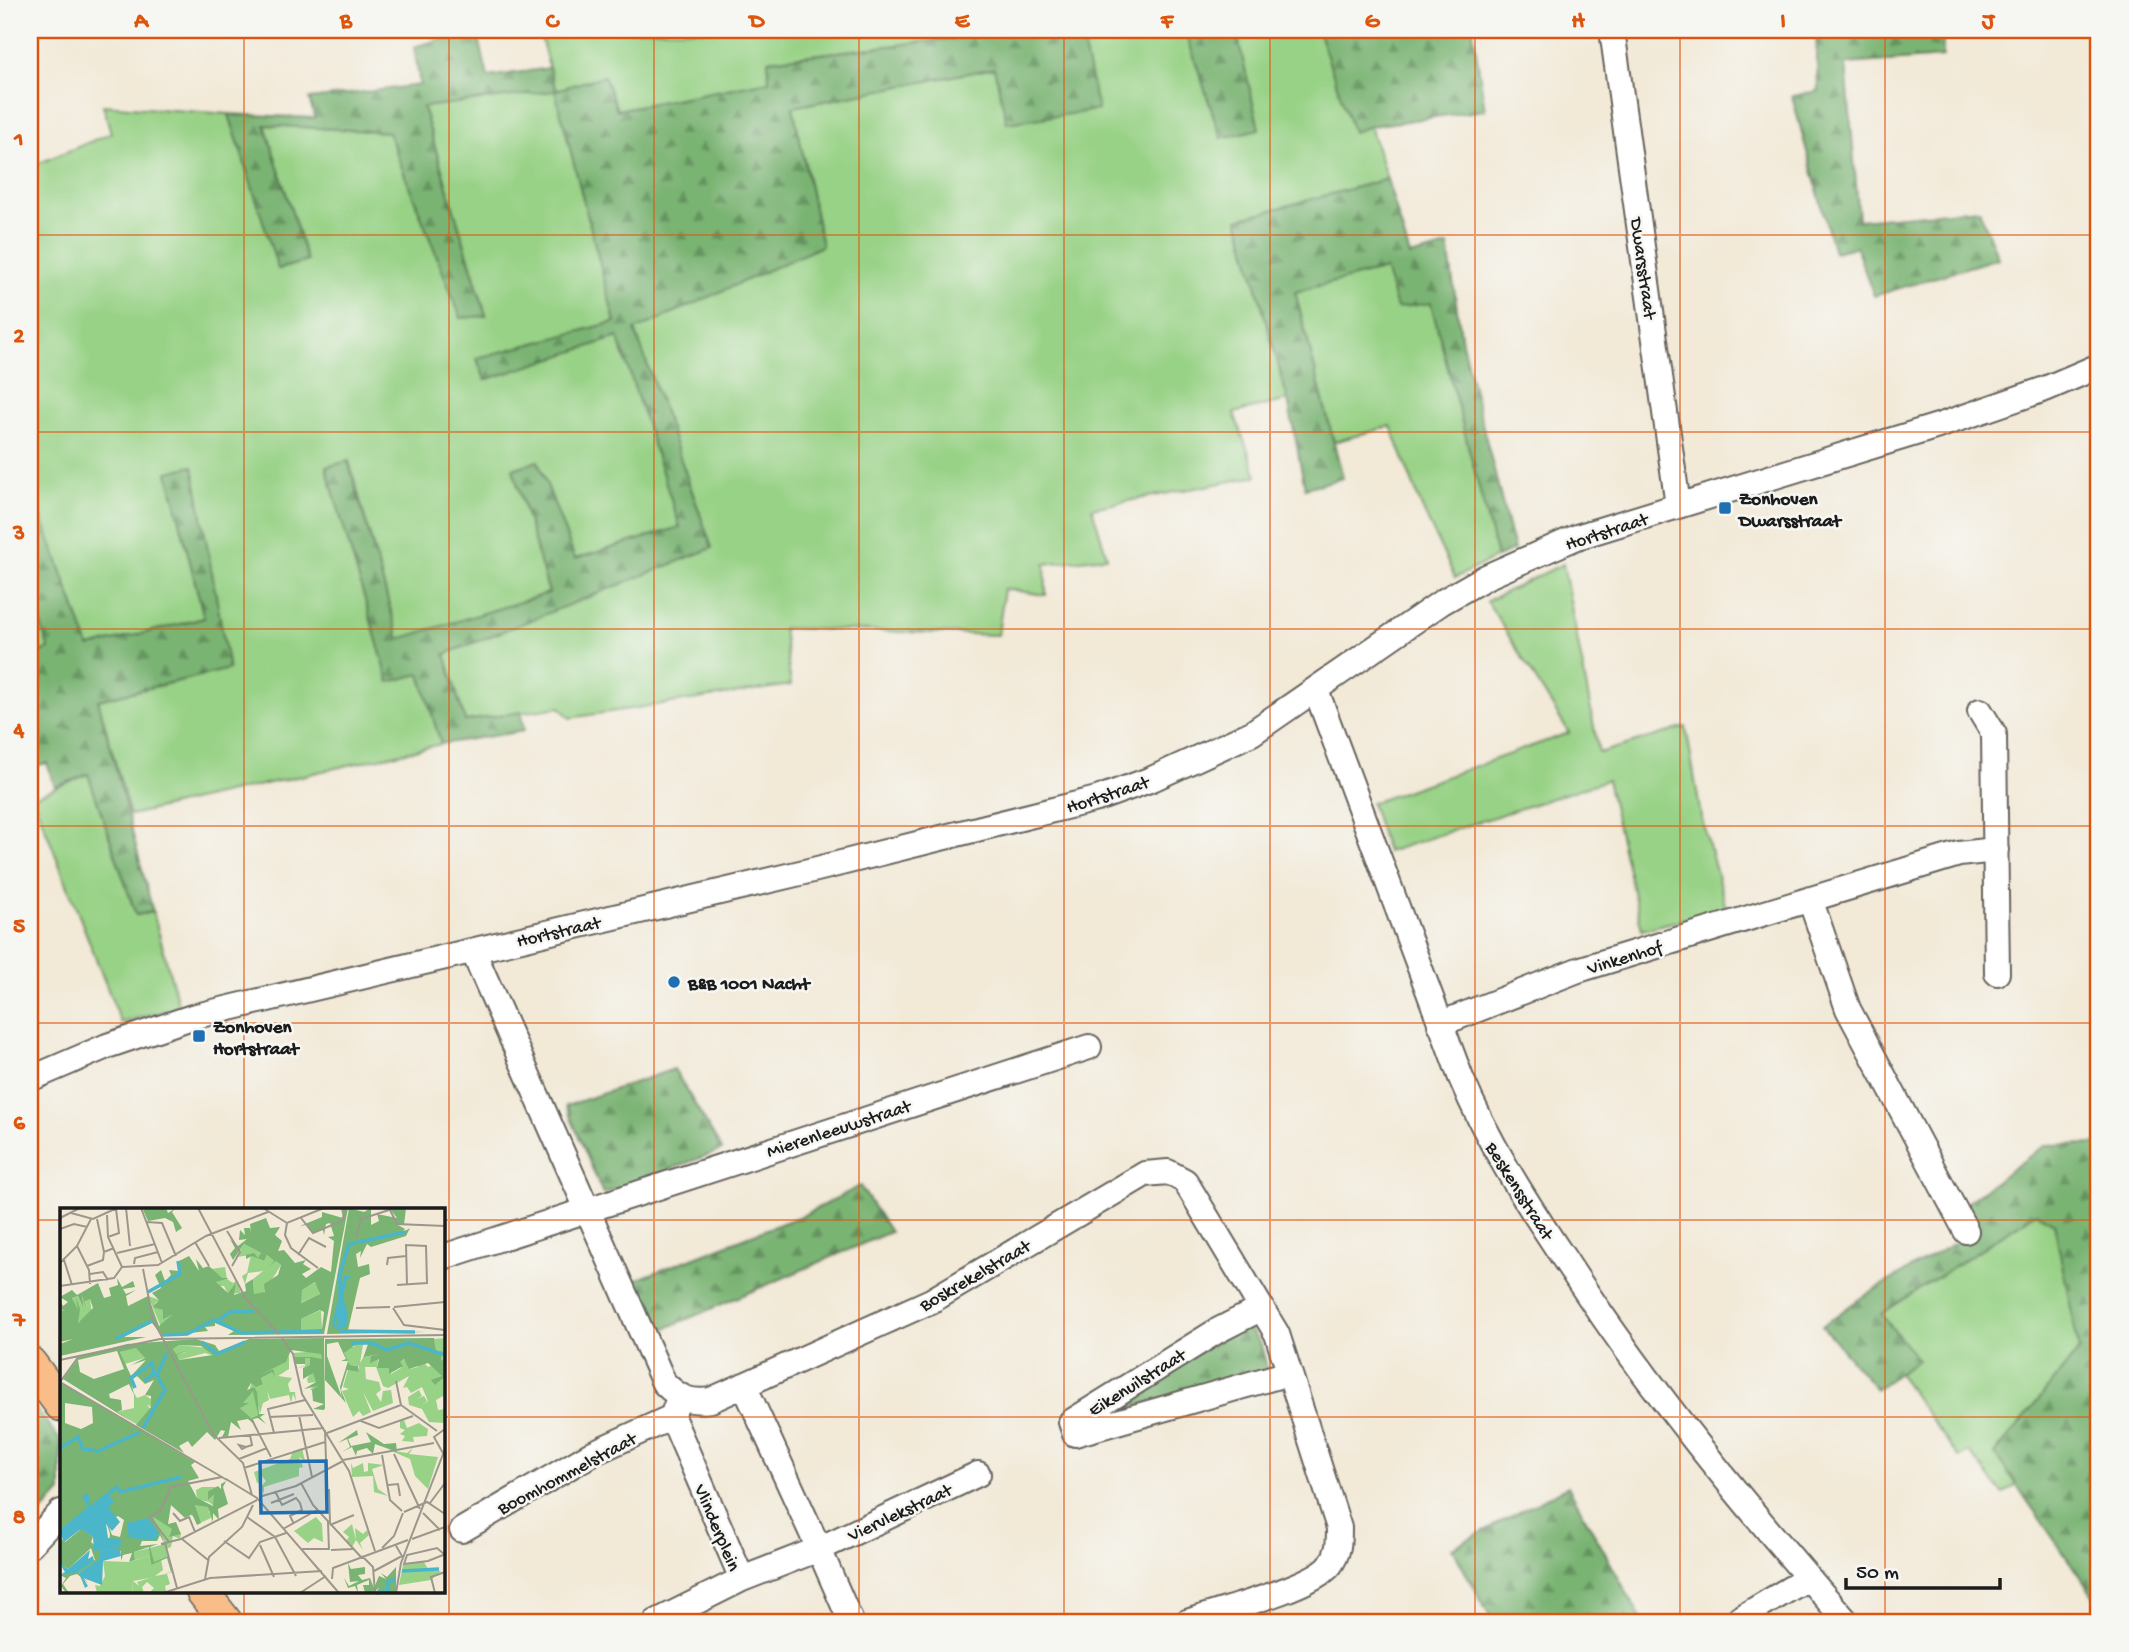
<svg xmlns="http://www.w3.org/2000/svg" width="2129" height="1652" viewBox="0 0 2129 1652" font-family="'Gochi Hand',sans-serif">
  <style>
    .green { fill: #98d286; stroke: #5a7751; stroke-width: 2 }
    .forest { fill: url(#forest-firs); stroke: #4b6848; stroke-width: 2 }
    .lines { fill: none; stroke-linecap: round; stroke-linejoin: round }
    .minor-casing { stroke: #67645d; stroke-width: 28 }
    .major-casing { stroke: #67645d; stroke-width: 35 }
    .minor { stroke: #fff; stroke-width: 24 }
    .major { stroke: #f8bd89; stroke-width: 32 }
    .grid { fill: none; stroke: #de560d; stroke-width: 2; stroke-opacity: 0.55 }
    .poi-dot { fill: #1f6fb2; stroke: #f6f6f2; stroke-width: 2.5 }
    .labels { text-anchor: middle; stroke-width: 5; stroke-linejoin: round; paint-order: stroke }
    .street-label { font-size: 19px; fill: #1c1c1c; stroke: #f6f6f2 }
    .poi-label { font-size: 19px; font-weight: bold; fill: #1c1c1c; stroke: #f6f6f2; text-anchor: start }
    .inset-river { fill: none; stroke: #4bb5c9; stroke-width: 3.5 }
    .inset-road { fill: none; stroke: #9c978c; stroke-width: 2 }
    .view { fill: #1f6fb2; fill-opacity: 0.15; stroke: #1f6fb2; stroke-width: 3.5 }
    .inset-edge { fill: none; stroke: #1c1c1c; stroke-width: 3.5 }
    .neatline { fill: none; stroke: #de560d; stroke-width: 2.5 }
    .grid-label { font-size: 23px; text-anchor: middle; font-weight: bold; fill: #de560d }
  </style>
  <defs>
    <pattern id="forest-firs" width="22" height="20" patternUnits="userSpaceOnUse" patternTransform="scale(1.75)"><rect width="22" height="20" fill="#7ab473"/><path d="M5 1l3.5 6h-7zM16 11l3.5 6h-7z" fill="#63925e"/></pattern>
  </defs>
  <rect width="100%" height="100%" fill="#f6f6f2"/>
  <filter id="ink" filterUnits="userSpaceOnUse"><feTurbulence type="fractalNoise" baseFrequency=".0143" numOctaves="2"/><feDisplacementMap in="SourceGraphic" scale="14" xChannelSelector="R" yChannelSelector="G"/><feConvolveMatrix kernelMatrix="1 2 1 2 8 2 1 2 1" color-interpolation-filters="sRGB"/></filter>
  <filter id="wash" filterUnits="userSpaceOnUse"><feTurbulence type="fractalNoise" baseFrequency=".00686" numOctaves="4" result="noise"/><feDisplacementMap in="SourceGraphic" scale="28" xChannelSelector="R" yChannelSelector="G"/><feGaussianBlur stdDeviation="1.57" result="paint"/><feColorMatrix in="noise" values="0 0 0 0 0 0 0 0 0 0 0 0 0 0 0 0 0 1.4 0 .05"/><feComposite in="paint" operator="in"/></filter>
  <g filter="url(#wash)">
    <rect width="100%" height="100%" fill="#f2e9d7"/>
    <path class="green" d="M539,30h444l1,5 -215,25v21l-152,29 -13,-34 -48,14 59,232 -138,37 8,21 133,-43 62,190 -105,32 -37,-98 -25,8 36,124 -150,47 -50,-179 -22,6 62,214 31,-7 21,70 -311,71 -32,-115 131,-31 -61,-196 36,145 -115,29 -59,-162v-318l81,-34 -8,-28 126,9 50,155 28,-8 -42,-136 123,7 73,186 25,-3 -63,-208 132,-17z
      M1110,30h75l36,107 38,-8 -23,-99h82l35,101 17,-5 17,53 -149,40 50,181 -54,13 23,63 -165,32 15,49 -62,7 1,31 -42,-6 -6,46 -215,-7 8,57 -221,33 -10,-11 -95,14 -20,-67 267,-106 -77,-218 187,-84 -29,-139 201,-39 103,42 -15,-71z
      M1385,269l46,34 66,254 -42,21 -33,-70 -31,-82 -57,16 -39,-150z
      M1563,564l36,189 87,-26 15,89 25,92 -84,22 -35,-150 -220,72 -16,-49 198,-70 -82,-132z
      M30,592l19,57 -19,6z
      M88,774l48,141 17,-3 26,95 -58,16 -88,-226z
      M2036,1213l18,10 26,127 -85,103 22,32 -14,9 -34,-42 -10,6 -61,-85 19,-14 -36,-45z"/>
    <path class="forest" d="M470,30h7l11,47 61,-9 7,22 48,-14 13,34 152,-29 -1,-21 215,-25v-5h127l-28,9 16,71 -91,13 -13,-55 -201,39 29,139 -187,84 77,218 -267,106 20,67 56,-9 3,19 -83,13 -21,-70 -31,8 -63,-215 22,-6 51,178 150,-46 -36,-124 25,-8 37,98 105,-32 -62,-190 -133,43 -8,-22 138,-36 -60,-231 -132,16 63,209 -25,2 -73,-186 -123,-7 42,136 -29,8 -49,-155 86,4 -6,-19 111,-14 -6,-38z
      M1185,30h51l23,99 -38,9z
      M1318,30h155l12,80 -114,16 -18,6z
      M1816,30h127v27l-97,7 13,156 120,-11 19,49 -124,38 -18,-49 -22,5 -42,-156 26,-5z
      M1387,179l23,77 38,-10 14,97 52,207 -17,7 -66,-254 -34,5 -12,-39 -90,23 48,186 -38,10 -17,-88 -50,-181z
      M193,466l36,203 -131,31 55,212 -17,3 -48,-141 -33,13 -8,-24 -17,5v-113l19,-6 -19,-57v-107l59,162 115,-29 -36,-146z
      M674,1069l48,81 -119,44 -37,-88z
      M2099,1144v460l-104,-150 84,-104 -25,-127 -18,-10 -155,101 37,46 -42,29 -54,-63 40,-29 106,-62 -2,-32 79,-58z
      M860,1186l30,46 -233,100 -22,-52 171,-66z
      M1246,1324l15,21 7,27 -171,43z
      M30,1401l31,40v51l-31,33z
      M1568,1486l75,136h-150l-41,-74z"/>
  </g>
  <g filter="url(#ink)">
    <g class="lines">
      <defs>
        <path id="minor" d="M1612,30l66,476
          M1316,690l145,388c27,64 63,121 102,179 84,130 182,249 284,365
          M1980,711l14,23 3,239
          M1810,899l38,110 118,222
          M473,951l191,432c15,15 26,20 47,17l220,-99 214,-127 23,-2 17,9 92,153 62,194c0,14 0,25 -9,37 -17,22 -113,47 -143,57
          M1440,1024l138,-54 381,-116 37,-4
          M30,1079l77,-33 85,-29 625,-148 280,-70 55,-20 100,-46 190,-131 44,-25 91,-40 361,-111 107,-37 54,-23
          M443,1257l646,-210
          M1262,1308l-45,23 -146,91 4,12 214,-61
          M679,1398l-7,19 70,162 77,-30 -75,-164
          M462,1530l131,-77 79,-36
          M30,1545l31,-33
          M656,1622l86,-43
          M851,1622l-32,-73 159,-75
          M1734,1622l74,-44"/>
        <path id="major" d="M30,1363l31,42
          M202,1591l24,31"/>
      </defs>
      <use href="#minor" class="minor-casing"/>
      <use href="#major" class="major-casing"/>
      <use href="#minor" class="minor"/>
      <use href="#major" class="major"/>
    </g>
  </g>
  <path class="grid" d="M244,30v1179M449,30v1592M654,30v1592M859,30v1592M1064,30v1592M1270,30v1592M1475,30v1592M1680,30v1592M1885,30v1592M30,235h2069M30,432h2069M30,629h2069M30,826h2069M30,1023h2069M30,1220h31M443,1220h1656M30,1417h31M443,1417h1656M244,1591v31"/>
  <g class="poi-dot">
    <rect x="1718" y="501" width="14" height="14" rx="3.5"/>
    <circle cx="674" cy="982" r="7"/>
    <rect x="192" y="1029" width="14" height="14" rx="3.5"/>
  </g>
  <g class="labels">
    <g class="street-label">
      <text transform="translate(1645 268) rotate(82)" y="7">Dwarsstraat</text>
      <text transform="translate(1606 530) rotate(-18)" y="7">Hortstraat</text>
      <text transform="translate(1107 793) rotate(-18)" y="7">Hortstraat</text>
      <text transform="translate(558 930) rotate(-13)" y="7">Hortstraat</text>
      <text transform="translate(1624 956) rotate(-17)" y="7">Vinkenhof</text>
      <text transform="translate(838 1127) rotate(-18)" y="7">Mierenleeuwstraat</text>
      <text transform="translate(1521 1190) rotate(58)" y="7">Beskensstraat</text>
      <text transform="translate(974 1274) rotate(-30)" y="7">Boskrekelstraat</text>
      <text transform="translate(1136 1381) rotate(-32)" y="7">Eikenuilstraat</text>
      <text transform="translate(566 1472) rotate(-28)" y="7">Boomhommelstraat</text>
      <text transform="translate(899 1511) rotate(-25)" y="7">Viervlekstraat</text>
      <text transform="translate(719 1527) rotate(67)" y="7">Vlinderplein</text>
    </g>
    <g class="poi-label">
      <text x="1739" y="504">Zonhoven<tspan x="1739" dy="22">Dwarsstraat</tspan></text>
      <text x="688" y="989">B&amp;B 1001 Nacht</text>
      <text x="213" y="1032">Zonhoven<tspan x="213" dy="22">Hortstraat</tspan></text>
    </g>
  </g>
  <g transform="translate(60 1208)">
    <rect width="385" height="385" fill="#f2e9d7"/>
    <path d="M184,36l17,9 -2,6 5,2 3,-6 7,6 -5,4 7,-5 5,5 -18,29h-9l-1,-15 10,-8 -15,2 -3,11 -3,-8 5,-3 4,-18 -15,2zM165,59l2,12 6,4 4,-3 4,13 -13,1 -4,-8h-5l-3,-4 5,-4 -10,-9zM256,74l4,12 -20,9 1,-13zM234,78l-2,18 16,2 10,-6 2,5 -31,9 -12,-6 3,4 -11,6 -6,-5 10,-13 13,4zM29,84l3,21 -14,10 1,-15 -3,12 -4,-2 2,-5 -7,-16 10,14 -5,-13 6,-2 6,13 -2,-15 5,13 -4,-14zM88,88l12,4 -5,3 10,9 -2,6 9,-3 -10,14 13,-9 2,4 -13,10zM261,102l1,19 -21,1v-11zM385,130v30l-2,-6 -6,5 5,9 -7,9 10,-8v24l-2,-5 -7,4 2,10 7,-1v14l-16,-1 -7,-13 -13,-4 -1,-8 11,-7 3,6 -5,3 7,-3 3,5 -5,4 6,-4 -6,-14 -11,6 -4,-6 -4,1 6,-12 -21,12 -5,-2 -7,-19h-11l1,12 13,3 2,8 -5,4 5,8 2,-11 8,-1 2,13 -20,8 -10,-19 8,20 -8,4 -4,-5 -6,6 -11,-26 7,-2 -6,-2 5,-17 11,2v-6l-9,-1 -7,-12 3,-4 -3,3 -3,-7 14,2 1,-5 4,-1 -4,4h8l-3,18 4,-6 15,-3 -2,14h12l2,6 10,-6 -2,-6 6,-3 5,10 8,-2v-8l6,-1v-4l-7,4v-9l9,2 2,11 -4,1 4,4 13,-5v-11l-6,2 -1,-14zM246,136l15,1 1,14 -11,1v6l-15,2 9,-2v-8l-11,-1 -1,-4 12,-1zM119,137l29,3 6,8 -9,-3 -26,7 -3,-5 10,-3 -11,2 -2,-5zM77,139l8,11 -20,6 -5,-12zM229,148v13l-11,7 14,2 -4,6 2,8h5l1,9 -3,-7 -2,9 -2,-8 -19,4 -3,-9 2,10 -6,3 -3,11 -6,-26 4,27 -8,3 -13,-13 12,-10 2,-12 12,1 -2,-6 9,-6 -11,3zM257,155h5l-2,28 -10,-1 7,-8 -9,1 -1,-4zM74,185l3,5 8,-3 6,4v8l-4,-3 3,5 -12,16 -22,-13 18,-4zM344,212l3,8 12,-5 9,6 -1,7 -14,1 1,5 -12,-1 3,-5 -5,-2 5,-4 -5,-2v-7zM242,240l3,13 -6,-4 4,10 -4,1v8l-35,11v7l-3,-7 5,-6 -6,-7 2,8 -5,1 -3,-11 36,-13 3,-8zM353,240l-4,6 29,3 -10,32 -13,-13 -5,-17 -21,-9 18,3zM291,255l2,5 10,-5 1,9 4,-1v-8l16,2 -12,4 6,20 10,7 -14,-4 -1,-16 -21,1zM142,279h14l-8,4v9l6,-5v11l-5,-4 -9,-2 16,8 -8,4 3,1 1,10 -1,-5 -11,5 -6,-22 -3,5 4,11 -7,-3 2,-8 -11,-5 16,-7 -5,4 7,1 -1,-9zM106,289l-7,15 -17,7 -9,-12 10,-6 3,6 2,1 -1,-8 3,-1 1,8zM93,309l20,12 -3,6 11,-2 -1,6 -7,-3 -2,11 -5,2 2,7 -7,3 2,11 -8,6 12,-2 3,10 -5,2 1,5 -17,2 5,-5 -7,-6 -5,5 2,6h-12l1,-12 6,5 -2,-4 16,-5 -4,-21 -14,4 -1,-8 31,-8zM256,309l6,7 1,18 -9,-4 -6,5 -14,-12zM292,316l4,16 -1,-12 8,6 4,-4 2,5 -9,8 3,7 -7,-10 -4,7 -6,-6 3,-4 -6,-5z" fill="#98d286"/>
    <path d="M88,0h18l2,5 8,-5 -4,4 10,16 -6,4 -3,-10 -8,-4 -17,3 -5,-11zM281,0h7l-24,126 -96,1 6,-4 -19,-8v3l-10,1 3,4 -46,5 -10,-13 -28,14h22l-86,19v-12l13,-5 -13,3v-32l5,1 -5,-2v-8l3,5 5,-4 -8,-5 12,-7 5,5 21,-12 6,15 7,-2 -2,-8 9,-3 -1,-7 5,9 11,-6 2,6 -12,2 3,5 10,-4 -10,6 2,10 20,-10 11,30 13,-11 -9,4v-9l-10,-3 6,-7 -7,-7 9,-5 -6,-13 6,-5 4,11 6,-6 -2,-5 10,1v-10l10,-5 10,15 -3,-12 7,9 6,-2 13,12h7l-13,4 12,11 8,-10 -2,12 12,-4 -1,-7 8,-5 1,15 11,-2 -1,-8 14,-9 3,-10 -5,-4 -7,5 5,-5 -7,-6 -3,6 -12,-5 -6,3v-4l8,-2 4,5 3,-5 -17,-9 -11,16 -3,-6 5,-6 -5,-9 8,7 9,-7 -8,1 1,-10 5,5 -1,-7h6l1,4 -1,-8 16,-6 4,10 10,-1 -5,8 7,6 -4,10 6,-1 11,13 11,-3 -3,4 8,5 -9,5 4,4 15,-11 10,5 3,-31 -6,-4 6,-1 -4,-13 -4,1 -2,11 -1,-5 -11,3 -6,-8 -6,1 22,-9v-5l21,6zM255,74l5,12 -19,9 1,-13zM22,87l4,13 -1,-7 5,-2 3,9 -15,15 2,-14 -4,-11 2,12 -6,-12 6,-2 6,13zM260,102l4,2 -2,17 -21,1v-11zM289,0l15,4 7,-4v17l8,-4 -2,-7 20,4 -8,-10h17l-2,17h-6l7,4 -5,5 10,-6 -4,8 -35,11 -4,-3 -7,14 1,-7 -5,3 2,13 11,-3 1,10 -10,4 -12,52 78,2 -99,2zM264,130l1,70 -1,2 -11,-1 11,-5 -11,-3 -1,-11 6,-4 -14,3 12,-7 -3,-9 -10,6v-11l7,-3v-7h-5v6h-10l-1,-7h17l11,2 -1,-5 -30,-4 -5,12 -27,13 14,-6 2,7 -3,-4 -11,6 2,6 -7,3 -5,-4 -4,7 7,-3 3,5 2,22h6l-5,3 6,7 -8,-6 -5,1 2,6 -7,-6 -11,2 4,9 -10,-8 -3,15h-6l3,-6 -4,-1 -6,10 -8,-8 -15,15 -4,-6 -9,5 5,7 -48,-28 15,-18v-11l-6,-1 9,-15 -9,4 -8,-8 -6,4 3,15 -5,-11 -20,10 1,4 11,2 1,10 -5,2 18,12 -72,-45 17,-23 47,-12 69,-5 19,6 4,6 30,-12zM119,137l22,1 12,9 -34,5 -2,-5 9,-4 -10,3 -3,-5zM76,140l9,10 -14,7 15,-5 -15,16 -11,-24zM57,143l7,18 -30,10 -14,-7 -2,-12zM193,183l5,24 -7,3 -11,-10 9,-5h-6zM374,130l2,15 5,-2 4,2h-4v8l4,-3v19l-10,8 -4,-5 11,-4 -14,-13 -19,6 -5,-10 -4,3 3,4 -14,8v-6h-12l2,-9 -9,4 1,-7 8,-2 -15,3 -3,7 7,-20 -13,1 -11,8 6,12 8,1 1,6 -12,-2 -6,20 5,13 -21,-23v-41zM278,134l8,17 -5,2h7l-8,26 2,11 -15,-42v-12zM0,174l135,80 -4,3 8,13 -11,3 9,17 16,8 1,-11 -6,5v-9l10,-5 3,3v-5l5,-3 -3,6 5,17 -10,5 1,11 -6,-7v9l-5,-15 -13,-2 6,18 -4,2 -5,-11 -7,4 -14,-13 -3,19 8,-2 5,12 -12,3 3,-8 -19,-12 9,19 2,7 -4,-8 -3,6h-15l-2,5 18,-2 -8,3 4,15 14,-6 4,16 -17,5 16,-5 -4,-14 -16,7 -2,-18 -15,5 1,8 -6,2 3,-9 -9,2 -2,6v-10l-20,-1 7,-1 2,-15 -10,-33 -40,32zM5,195l27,4 1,16 -12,6 -16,-6zM58,308l6,4 -4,17 -8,-2 -5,-13zM297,222l1,5 -10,4 3,7 20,-4 -5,-10 18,12 12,-1 1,9 -22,-8 -2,10 -6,-6 -10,3 -1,5 -4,-9 -10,5 8,-5 -3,-8 -9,4zM18,318l15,11 -2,5 9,8 1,9 -22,14 9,10 -11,-9 -7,2 -7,8 6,9h-3l-5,-7 5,-8 -6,-3 17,-3 18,-12 -4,-12 -23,21 -8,-5v-27l5,5 15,-12zM288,355l3,6 14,-2v7l-7,1 4,5 8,-2 4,10 5,-12 7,3 -5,-6 6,4 9,-10v26h-20l3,-6 -5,6h-9l-2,-8h6v-5l-12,5 1,8 -3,-7 -7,2 -4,-10 5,8 10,-5 -9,1z" fill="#7ab473" fill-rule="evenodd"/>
    <path d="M89,348l6,21 -22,4 -1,12h-35l-2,-8 5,1 5,-10 -2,-15 26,1zM364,354l5,9h12l-10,9 -32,5 4,-20z" fill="#98d286"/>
    <path d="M284,68h8l-5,3 -4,18 5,18 -2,12 -10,3 2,-17 -4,15 -2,-4zM28,285l3,14 17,-12 6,7 -6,5 12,15 -8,9 -6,-7 2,14 13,1 -1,9 -18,2 18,-1 1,7 -18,5 -1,24 -19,-7 5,8 -3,2 -6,-15 21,-14 -1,-9 -5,1 -1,-14 -12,-8 -17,13 -4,-9 29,-24 -7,-13zM88,310l11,15 -4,7 -26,-2 -2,-15zM30,342l-2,9 5,-3 1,5 -18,12 -16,2 5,-3 -5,-8 8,5z" fill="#4bb5c9"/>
    <path class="inset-river" d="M88,84l32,-18 -2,-13M280,89v-23l9,-30 57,-12M157,113l13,-9 24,-1M280,123l75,1M218,124l44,-1M103,127l24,-1 27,-14 28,13 33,-1M55,131l37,-18M142,134l15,12 28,-12M291,135h21l15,7 22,-7 36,12M75,180l-4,-10 21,-15 2,11 -10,7M83,220l22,-38 -8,-15 10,-22M0,240l18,-11 5,12 15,2 42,-19M34,297l23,-18 3,5 61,-15M0,324l32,-26M342,363l37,-2M316,385l12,-2v-9l7,-3"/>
    <path class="inset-road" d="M66,0l4,38M81,0l21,55M138,0l48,91 33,35M203,0l24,15 37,-15M329,0l8,16 48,2M11,5l22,6 24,-11M47,7l1,22 14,30M0,10l20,-10M241,10l12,15 29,-12 4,-13M37,11l7,33M87,14l15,1 14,33M227,15l-2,12 6,13 27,20M0,21l14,-5 13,3M167,23l13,21 -8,14M48,29l11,-4 -3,-24M296,29l5,-18 28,-9M135,34l14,24M346,36l1,41M17,38l12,24 1,14M57,45l38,-9M238,47l11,-17 17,9M4,52l8,25M0,55l17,-17 14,-27M74,56l1,-6 23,-6M327,57l1,-7 18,-2M27,58l16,-6 1,-8 10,-4M62,59l36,-2 48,-29 62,-24M83,61l10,51 60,114 30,29 9,32M30,66l13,-2 5,8M337,77l30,-2 -1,-37 -20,-1M0,78l54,-8 8,-11M334,99l51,-5M296,100l34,-1M333,100l11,17 41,5M222,130l11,16 9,40 47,77 26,80M0,152l100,-21 285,-4M336,173l5,24M0,174l167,98M0,174l19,-26M341,197l36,26M239,207l13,62M209,209l44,-2M192,212l19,37M301,213l18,7 34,-12M265,222l2,62M214,225l-6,-24 37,-9M267,225l74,-28M159,230l105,-10M186,239l-7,-2 3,4 4,-2 6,-2 -2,-10M334,246l26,55M322,247l8,45 12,11M384,247l-10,-18 11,-8M179,251l28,-11M283,252l91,-17M184,260l81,-26M166,271l31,19 82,95M241,275l12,22 48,52M328,277l10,-1 2,12M269,281l1,34M215,283l7,14 14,-7 4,5 2,7 -12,6 4,8M199,289l37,-11 47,-25M211,295l23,-9M370,295l15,-20M344,304l23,-10 18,12M113,305l7,8 9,-4 6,15M363,305l17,17M187,309l28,20 21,39M268,314l1,28M270,317l24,-10M223,321l34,-19M122,331l26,21M352,331l33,-12M164,333l25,17 11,-16 26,-9M109,334l-19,-25 11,-7 10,-23 51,-10M105,335l12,45M101,336l20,-5 76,-39M200,337l14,32M322,340l12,-12 9,-23M242,341h27M271,342l22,-1M384,346l-7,-6 -30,7 -3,9 24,-3 15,-6 2,-1M302,348l11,11 2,26M314,363l28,-15 -7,-12M145,371l4,-22 33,-30 11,-22M272,371l1,-11 75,-28M103,385l47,-15 112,-7M240,385l26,-17M336,385l5,-30 44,-114M375,385l-4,-16 14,-5"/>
    <path class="view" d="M266,253l1,51 -66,1 -1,-51z"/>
    <rect width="385" height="385" class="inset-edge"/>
  </g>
  <rect width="2129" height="1652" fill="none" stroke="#f6f6f2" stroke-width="77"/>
  <path d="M1846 1578v10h154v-10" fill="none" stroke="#1c1c1c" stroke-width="3.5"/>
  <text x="1856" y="1578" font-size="21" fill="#1c1c1c" stroke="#f6f6f2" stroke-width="5" paint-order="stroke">50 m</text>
  <rect x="38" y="38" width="2052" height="1576" class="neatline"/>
  <g class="grid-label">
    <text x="141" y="27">A</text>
    <text x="346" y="27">B</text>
    <text x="552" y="27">C</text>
    <text x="757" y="27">D</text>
    <text x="962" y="27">E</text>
    <text x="1167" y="27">F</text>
    <text x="1372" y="27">G</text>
    <text x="1578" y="27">H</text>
    <text x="1783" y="27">I</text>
    <text x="1988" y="27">J</text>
    <text x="19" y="145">1</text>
    <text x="19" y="342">2</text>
    <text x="19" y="539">3</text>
    <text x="19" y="736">4</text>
    <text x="19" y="932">5</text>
    <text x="19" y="1129">6</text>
    <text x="19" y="1326">7</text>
    <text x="19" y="1523">8</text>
  </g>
</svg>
